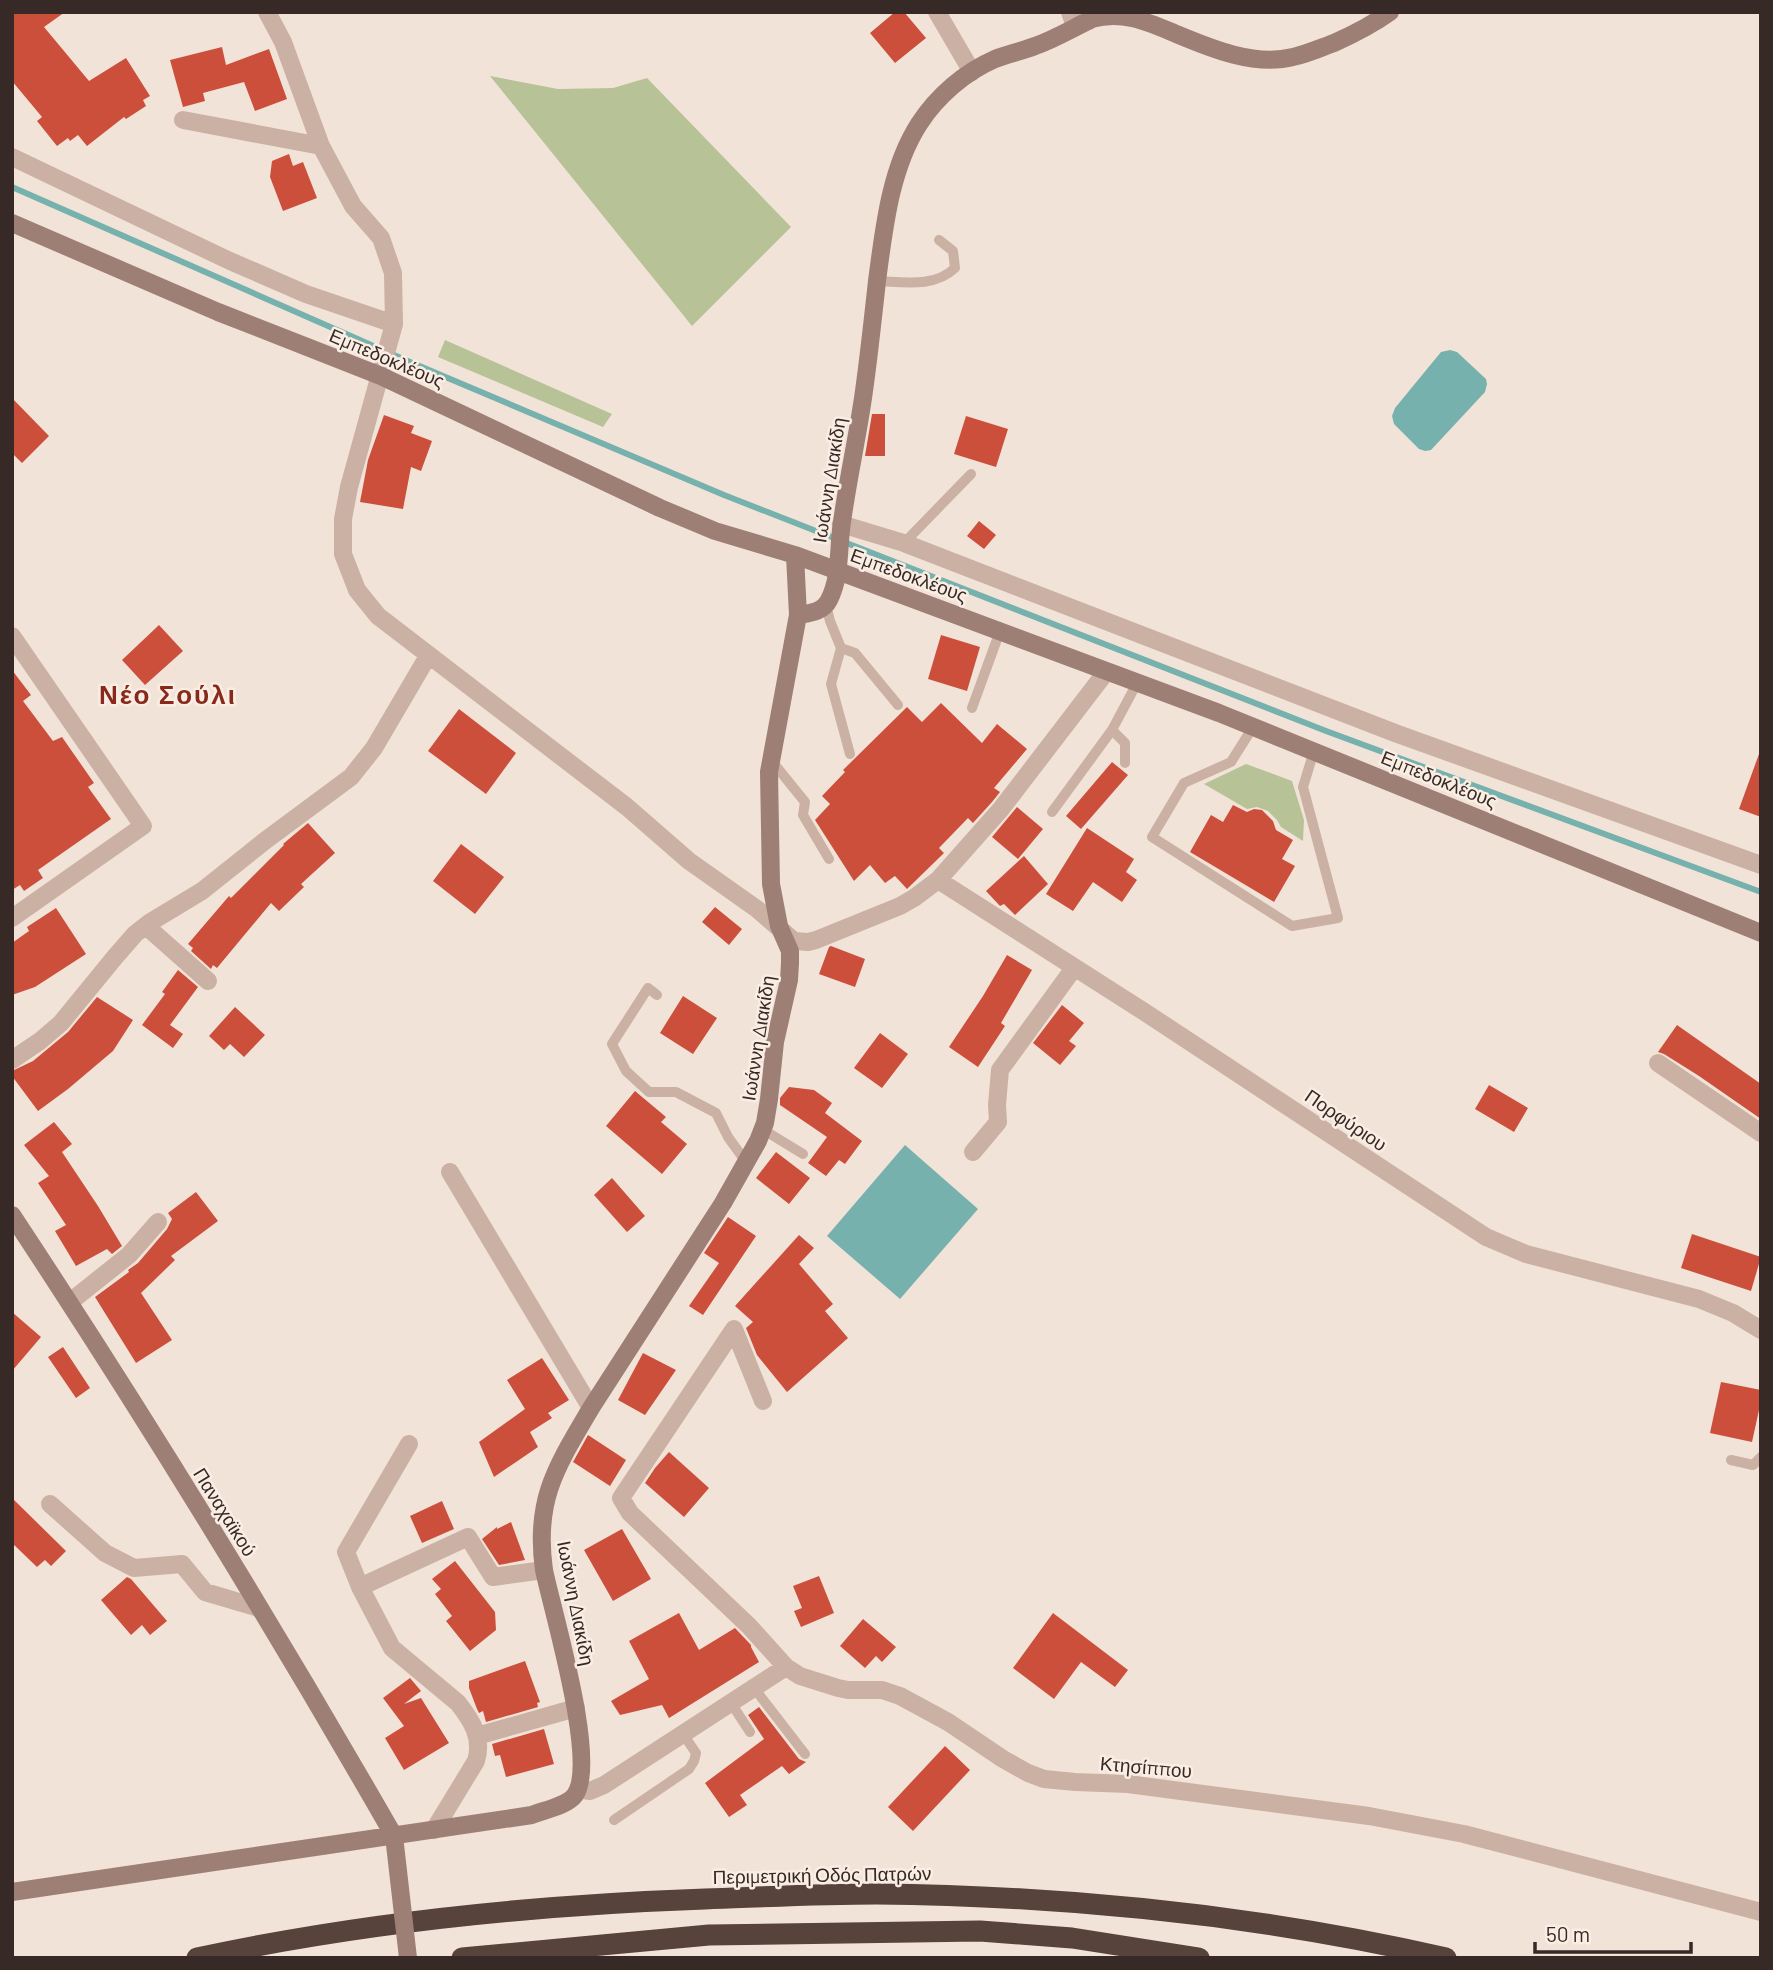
<svg xmlns="http://www.w3.org/2000/svg" width="1773" height="1970" viewBox="0 0 1773 1970" font-family="Barlow,sans-serif">
  <style>
    .green { fill: #b8c297 }
    .water { fill: #76b1ad }
    .lines { fill: none; stroke-linecap: round; stroke-linejoin: round }
    .stream { stroke: #76b1ad; stroke-width: 6 }
    .building { fill: #cc4f3c }
    .lane { stroke: #cbb1a4; stroke-width: 10 }
    .street { stroke: #cbb1a4; stroke-width: 18 }
    .secondary { stroke: #9e7f75; stroke-width: 18 }
    .highway { stroke: #57423c; stroke-width: 21 }
    .secondary-bridge { stroke: #9e7f75; stroke-width: 18 }
    .labels { text-anchor: middle; stroke-width: 5; stroke-linejoin: round; paint-order: stroke }
    .street-label { font-size: 19px; fill: #362926; stroke: #faeee4 }
    .district-label { font-size: 26px; font-weight: bold; letter-spacing: 2px; fill: #88291b; stroke: #faeee4 }
  </style>
  <rect width="100%" height="100%" fill="#f2e3d8"/>
  <path class="green" d="M490,76l68,13 55,-1 34,-10 144,149 -99,99z
    M445,340l167,74 -9,13 -165,-70z
    M1246,764l46,17 12,39 -1,21 -22,-14 -4,-7 -9,-9 -11,-4 -10,2 -43,-25z"/>
  <path class="water" d="M1450,350l7,2 29,27 1,5 -2,8 -54,58 -6,1 -6,-2 -25,-25 -2,-8 3,-8 46,-56z
    M905,1145l73,64 -78,90 -73,-63z"/>
  <g class="lines">
    <path class="stream" d="M12,187l398,175 314,133 602,236 435,161"/>
  </g>
  <path class="building" d="M12,12h53l-21,15 45,54 37,-23 24,38 -7,4 3,6 -20,13 -2,-2 -37,29 -9,-11 -8,6 -2,-3 -11,8 -20,-25 5,-4 -30,-36z
    M895,12h9l22,26 -31,25 -25,-30z
    M222,47l4,18 43,-16 18,50 -32,12 -11,-29 -41,11 2,8 -22,6 -13,-47z
    M289,154l4,12 10,-4 14,36 -34,13 -13,-34 2,-16z
    M12,398l37,38 -27,27 -10,-10z
    M872,414h13v42h-20z
    M384,415l30,11 -3,7 21,8 -11,30 -10,-4 -8,42 -43,-7 8,-42z
    M966,416l42,13 -12,38 -42,-13z
    M979,521l17,14 -12,14 -17,-13z
    M159,625l24,26 -38,34 -23,-25z
    M941,635l39,12 -13,44 -39,-12z
    M12,670l19,25 -8,6 30,40 9,-4 32,46 -6,4 23,32 -73,51 5,8 -19,13 -4,-6 -8,5z
    M941,703l41,40 15,-19 30,25 -33,39 6,4 -8,10 -19,21 -5,-5 -29,30 5,5 -37,36 -12,-13 -10,7 -15,-18 -16,16 -39,-61 15,-16 -8,-8 23,-24 -2,-2 64,-63 15,15z
    M459,709l57,44 -30,41 -58,-43z
    M1759,754h2v63l-22,-8z
    M1112,762l16,13 -47,54 -15,-13z
    M1233,805l14,7 7,-3 8,1 11,11 3,9 17,10 -11,19 13,7 -21,36 -84,-50 21,-37 12,7z
    M1017,807l26,22 -25,30 -26,-22z
    M308,823l27,30 -34,31 3,3 -25,24 -8,-8 -54,65 -4,-3 -2,4 -20,-18 2,-3 -5,-4 41,-48 2,2 53,-53 -1,-1z
    M1087,828l47,31 -8,13 11,8 -15,22 -29,-20 -20,29 -27,-17z
    M461,844l43,33 -29,37 -42,-33z
    M1024,856l24,28 -33,31 -11,-11 -4,2 -14,-15z
    M715,907l27,22 -13,16 -27,-23z
    M56,908l30,46 -51,33 -23,8v-52l17,-12 -2,-4z
    M831,946l34,13 -10,28 -36,-13 10,-27z
    M1007,955l25,15 -31,53 4,3 -27,41 -29,-20 34,-51z
    M178,970l20,17 -28,38 13,9 -10,14 -31,-23 23,-31 -3,-2z
    M683,996l34,22 -24,36 -33,-21z
    M97,997l36,23 -20,31 -45,38 -30,22 -26,-35v-5l21,-10 35,-29z
    M1062,1005l22,18 -15,18 7,5 -16,19 -27,-22z
    M235,1007l30,28 -21,22 -14,-13 -6,6 -15,-14z
    M1677,1025l84,59v35l-62,-43 -35,-22 -6,-2z
    M880,1033l28,21 -26,34 -28,-20z
    M1489,1085l39,23 -14,24 -39,-23z
    M789,1087l25,3 18,13 -7,10 37,28 -17,23 -6,-4 -13,16 -18,-13 19,-26 -47,-32v-7z
    M635,1091l31,26 -5,5 26,22 -25,30 -56,-48z
    M54,1122l18,22 -10,8 36,54 24,40 -10,8 -5,-5 -31,17 -21,-35 11,-6 -28,-42 11,-7 -25,-31z
    M776,1152l34,26 -21,26 -33,-26z
    M612,1178l33,38 -18,16 -33,-37z
    M196,1192l22,29 -47,35 4,4 -34,33 31,47 -36,23 -41,-66 34,-25 -1,-2 10,-7 29,-34 5,-10 -4,-6z
    M728,1217l28,19 -53,79 -14,-9 30,-43 -15,-10z
    M1692,1234l69,23 -10,34 -70,-23z
    M799,1235l15,13 -15,16 34,40 -8,7 23,27 -61,54 -30,-37 -11,-27 7,-6 -18,-16z
    M12,1312l29,25 -29,34z
    M63,1347l27,41 -14,10 -28,-41z
    M643,1353l33,17 -31,45 -27,-15z
    M542,1358l27,42 -21,13 4,5 -22,14 8,15 -44,30 -15,-35 46,-33 -18,-29z
    M1721,1382l40,8v11l-9,41 -42,-9z
    M588,1435l38,25 -16,26 -37,-24z
    M669,1452l40,36 -25,29 -39,-34 10,-15z
    M12,1498l54,53 -15,15 -6,-6 -8,7 -25,-24z
    M442,1501l12,28 -32,14 -12,-27z
    M511,1522l14,38 -26,5 -17,-26 15,-12v2z
    M622,1529l29,50 -38,22 -29,-51z
    M455,1561l40,51 1,18 -26,21 -24,-30 6,-5 -17,-22 6,-5 -9,-10z
    M819,1576l15,37 -33,14 -7,-16 8,-3 -9,-22z
    M127,1577l4,2 36,42 -17,14 -8,-10 -11,10 -30,-35z
    M679,1613l20,37 36,-22 16,17v2l8,15 -90,56 -7,-13 -42,10 -9,-14 38,-22 -20,-38z
    M1053,1613l75,57 -13,17 -34,-25 -27,37 -41,-31z
    M863,1619l33,28 -14,15 -6,-6 -11,12 -25,-22z
    M525,1661l15,41 -3,1 1,4 -52,15 -3,-11 -4,2 -2,-4 -8,-21v-7z
    M410,1678l11,13 -17,13 17,-6 28,45 -45,27 -19,-32 19,-12 -21,-28z
    M759,1707l40,52 7,3 -17,12 -7,-8 -42,29 7,10 -18,12 -24,-34 59,-44 -16,-24z
    M544,1729l10,35 -48,13 -6,-22 -5,1 -3,-12z
    M945,1746l25,24 -57,61 -25,-24z"/>
  <g class="lines">
    <path class="lane" d="M877,281c27,1 57,7 78,-13l-2,-17 -14,-11
      M904,543l67,-69
      M826,605l4,16 11,27 -10,36 19,70
      M841,648l14,5 43,52
      M972,708l28,-77
      M1253,727l-22,35 -47,21 -32,54 140,89 46,-8 -35,-131 11,-36
      M1112,730l13,13v20
      M771,760l34,42 -2,13 26,44
      M1052,812l60,-82 25,-47
      M657,995l-9,-7 -36,56 14,27 23,21h27l40,21 12,24 18,25
      M762,1129l41,25
      M1731,1460l22,5 8,-8
      M754,1688l51,66
      M731,1703l19,29
      M614,1820l75,-51 5,-8 2,-8 -13,-19"/>
    <path class="street" d="M267,12l16,30 38,104 32,60 28,32 12,35 1,51 -45,163 -6,32v35l14,36 21,26 249,191 62,54 68,48 37,32 14,1 8,-2 84,-34 14,-8 24,-18 63,-71 105,-137
      M937,12l35,60
      M1070,12l5,15
      M183,120l138,26
      M12,157l218,104 76,33 88,30
      M841,524l63,19 491,190 366,132
      M12,636l131,190 -131,92
      M938,880l205,131 343,226 40,17 173,45 34,14 28,17
      M146,926l62,55
      M12,1060l28,-19 21,-18 54,-66 20,-23 14,-11 53,-32 64,-51 85,-63 23,-29 54,-92
      M1658,1063l103,70
      M973,1152l25,-30 -1,-17 3,-35 74,-102
      M450,1172l141,236
      M70,1302l59,-47 29,-33
      M763,1401l-29,-72 -113,169 9,15 119,113 37,41
      M409,1444l-63,108 14,35 32,61 66,55c14,18 25,35 18,58l-42,69
      M50,1504l55,49 29,15 48,-4 23,28 54,16
      M360,1587l108,-50 25,40 51,-7
      M477,1736l99,-28
      M578,1789l12,2 14,-6 182,-118 14,9 38,12 10,2h34l18,6 48,26 55,37 25,14 16,6 31,3 53,2 241,32 95,18 297,78"/>
    <path class="secondary" d="M12,223l206,89 163,64 279,132 55,23 80,24 424,158 542,220
      M795,555l3,60
      M12,1215c134,203 261,410 382,621
      M12,1892l520,-77c12,-5 35,-9 43,-20 23,-33 -22,-182 -31,-225 -10,-71 13,-104 47,-162l132,-205 35,-62 7,-18 4,-24 6,-57 14,-62 1,-17v-12l-11,-25 -8,-42 -2,-112 29,-157c12,-2 25,-3 31,-15 12,-23 9,-53 13,-78 6,-44 16,-87 22,-131 5,-36 9,-73 13,-110 7,-52 13,-112 42,-157 18,-28 46,-52 76,-65 13,-5 27,-8 40,-13 20,-7 38,-18 57,-27 29,-9 56,3 82,14 36,15 80,34 119,24 14,-3 27,-9 41,-14 20,-9 38,-18 56,-31"/>
    <path class="highway" d="M197,1958c167,-36 338,-53 508,-59 57,-2 114,-5 171,-5 191,2 383,21 570,64
      M462,1958l247,-23 271,-4 92,7 127,20"/>
    <path class="secondary-bridge" d="M394,1836l14,122"/>
  </g>
  <g class="labels">
    <g class="street-label">
      <text transform="translate(387 358) rotate(23)" y="7">Εμπεδοκλέους</text>
      <text transform="translate(829 480) rotate(-81)" y="7">Ιωάννη Διακίδη</text>
      <text transform="translate(909 575) rotate(20)" y="7">Εμπεδοκλέους</text>
      <text transform="translate(1439 779) rotate(22)" y="7">Εμπεδοκλέους</text>
      <text transform="translate(758 1038) rotate(-81)" y="7">Ιωάννη Διακίδη</text>
      <text transform="translate(1346 1120) rotate(34)" y="7">Πορφύριου</text>
      <text transform="translate(225 1512) rotate(58)" y="7">Παναχαϊκού</text>
      <text transform="translate(576 1603) rotate(79)" y="7">Ιωάννη Διακίδη</text>
      <text transform="translate(1146 1767) rotate(5)" y="7">Κτησίππου</text>
      <text transform="translate(822 1875) rotate(-1)" y="7">Περιμετρική Οδός Πατρών</text>
    </g>
    <g class="district-label">
      <text x="168" y="704">Νέο Σούλι</text>
    </g>
  </g>
  <rect width="1773" height="1970" fill="none" stroke="#362926" stroke-width="28"/>
  <path d="M1535 1942v10h156v-10" fill="none" stroke="#362926" stroke-width="3.5"/>
  <text x="1546" y="1942" font-size="21" fill="#362926" stroke="#faeee4" stroke-width="5" paint-order="stroke">50 m</text>
</svg>
